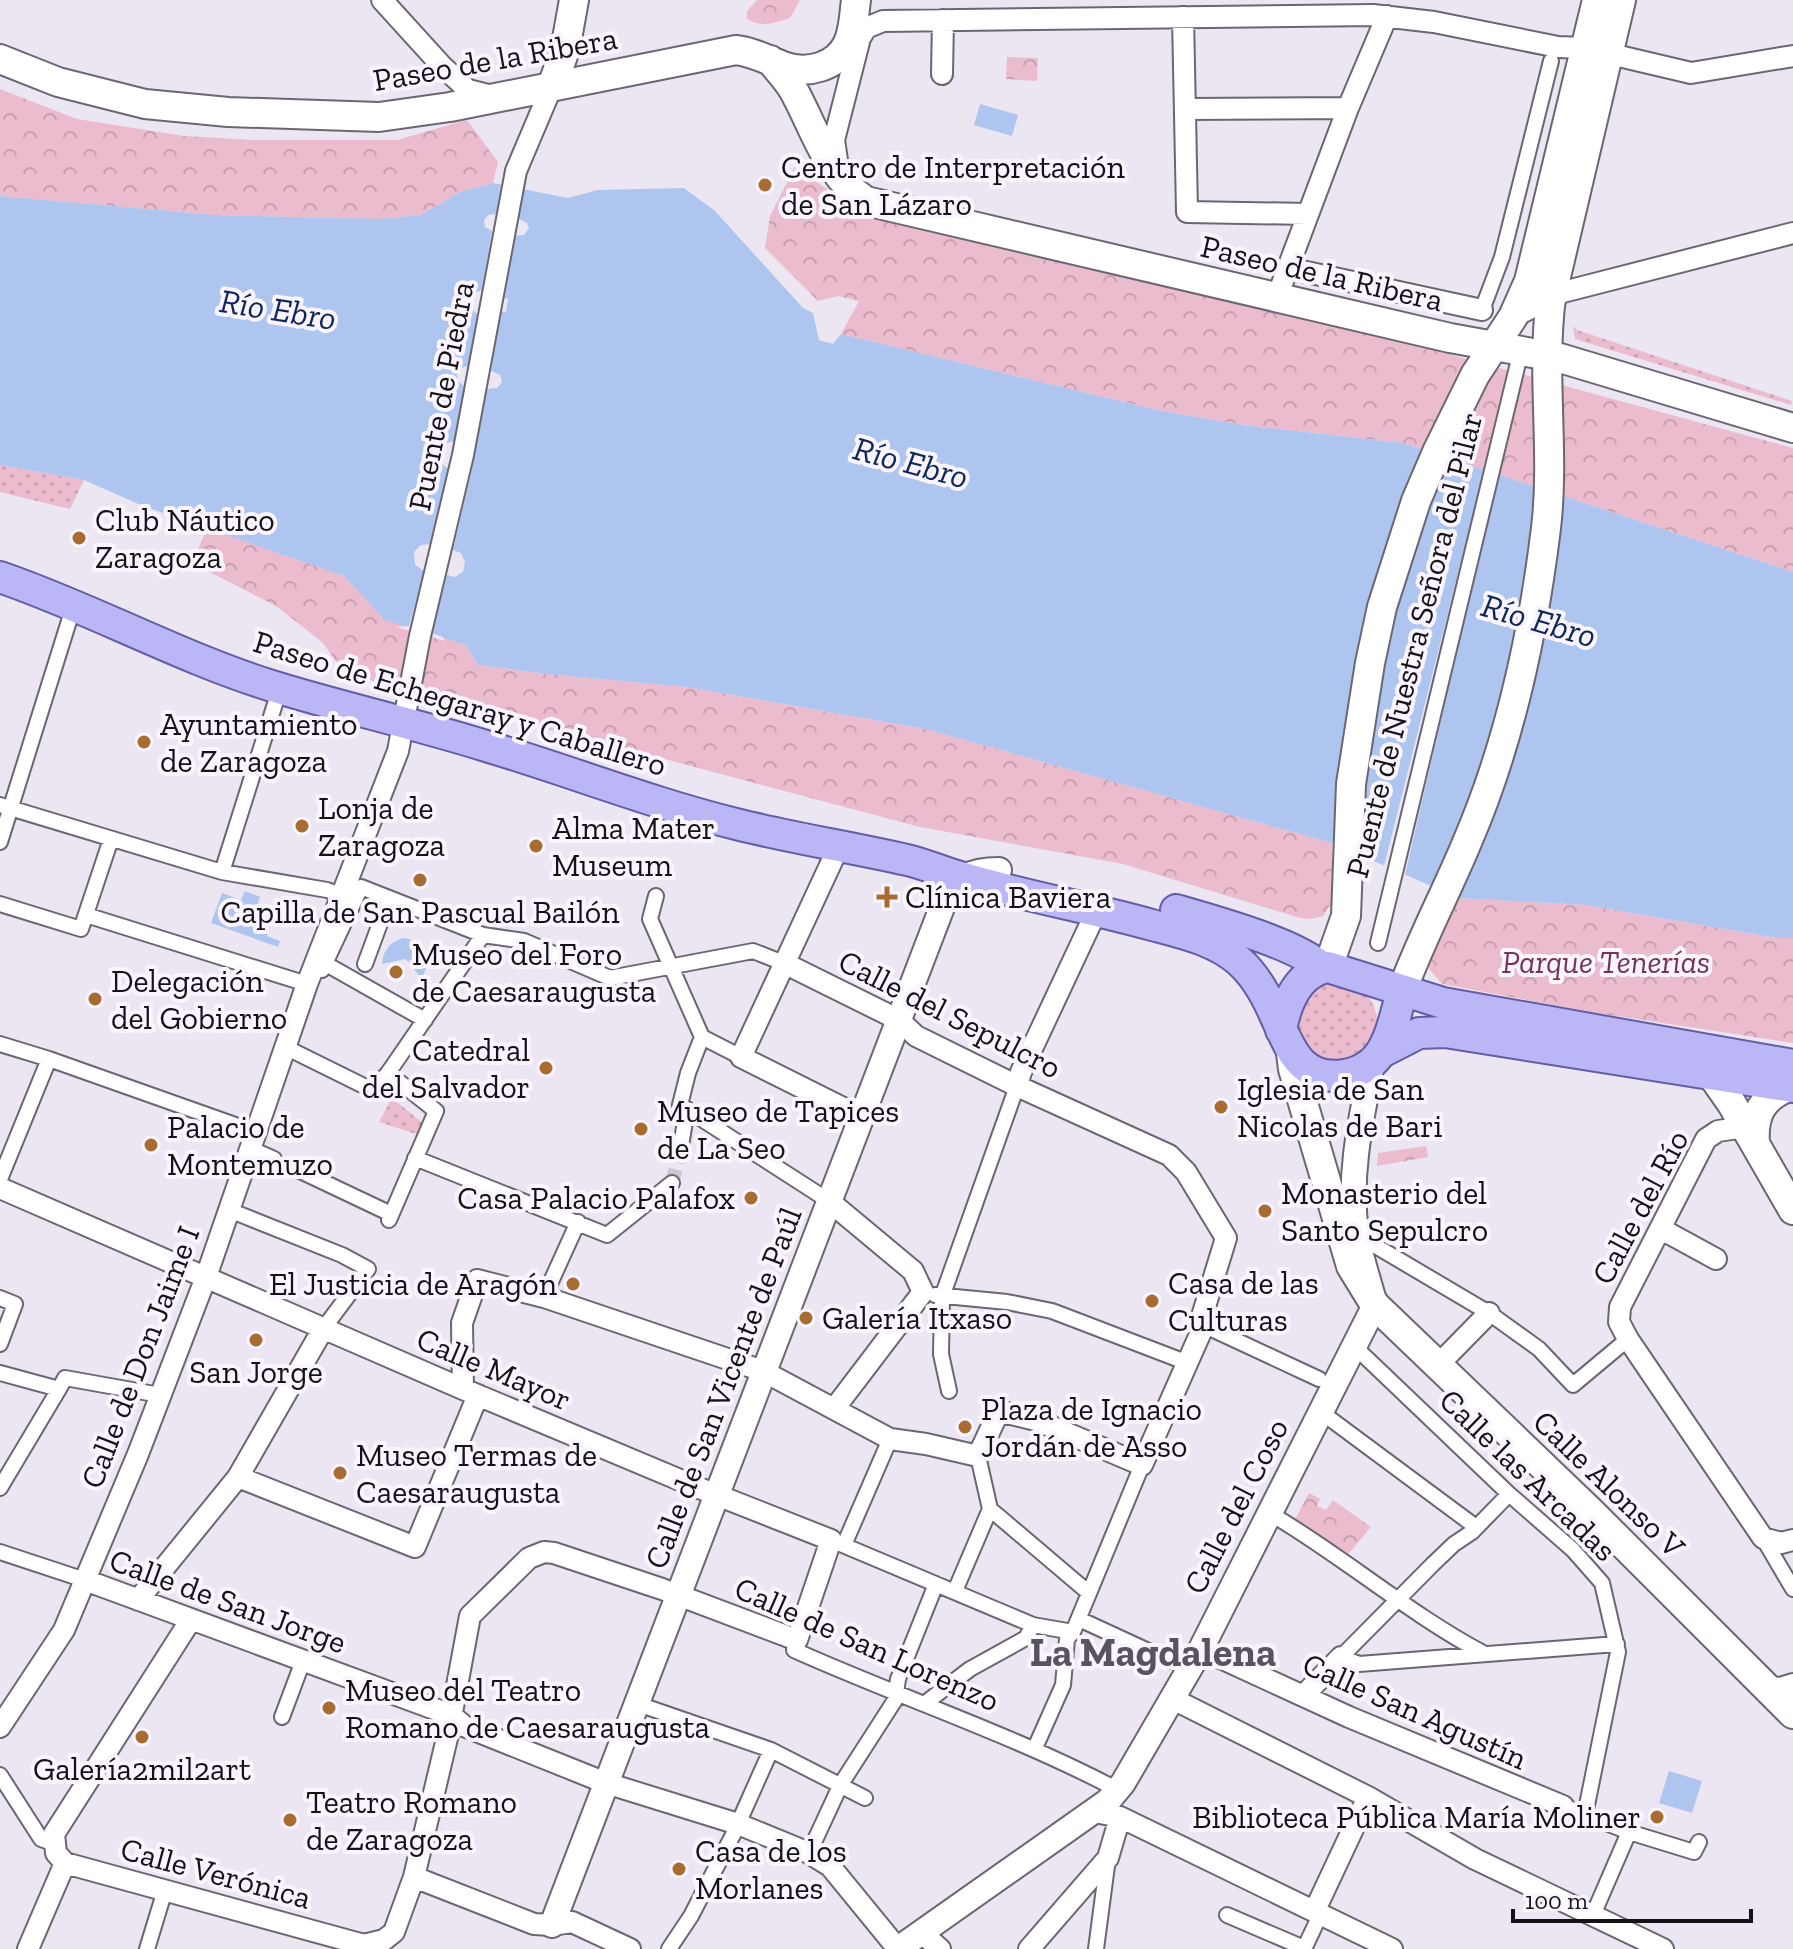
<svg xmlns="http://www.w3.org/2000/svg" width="1793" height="1949" viewBox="0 0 1793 1949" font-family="'Zilla Slab',serif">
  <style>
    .grass { fill: url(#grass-dots) }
    .park { fill: url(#park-crowns) }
    .water { fill: #aec5f0 }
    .pier { fill: #ece6f2 }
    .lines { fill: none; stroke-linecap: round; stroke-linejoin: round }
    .pedestrian-tunnel { stroke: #ccc6d1; stroke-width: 14; stroke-dasharray: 14 7; stroke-linecap: butt }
    .pedestrian-casing { stroke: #6b6671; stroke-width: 18 }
    .minor-casing { stroke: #6b6671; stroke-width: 24 }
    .tertiary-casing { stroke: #6b6671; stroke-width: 28 }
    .secondary-casing { stroke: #6b6671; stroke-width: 32 }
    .primary-casing { stroke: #635da4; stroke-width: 34 }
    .pedestrian { stroke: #fff; stroke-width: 14 }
    .minor { stroke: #fff; stroke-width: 20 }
    .tertiary { stroke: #fff; stroke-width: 24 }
    .secondary { stroke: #fff; stroke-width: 28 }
    .primary { stroke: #bbb6f6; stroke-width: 30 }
    .poi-dot { fill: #a96c30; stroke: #f9f4fe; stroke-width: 3 }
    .labels { text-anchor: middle; stroke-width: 8; stroke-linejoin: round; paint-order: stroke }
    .street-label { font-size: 32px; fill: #141216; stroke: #f9f4fe }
    .poi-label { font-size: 32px; fill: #141216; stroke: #f9f4fe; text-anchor: start }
    .park-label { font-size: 32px; font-style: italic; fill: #753552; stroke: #f9f4fe }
    .water-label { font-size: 34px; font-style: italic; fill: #0e2759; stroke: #f9f4fe }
    .district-label { font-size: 40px; font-weight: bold; fill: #58535d; stroke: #f9f4fe }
  </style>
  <defs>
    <pattern id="grass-dots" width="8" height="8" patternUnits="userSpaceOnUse" patternTransform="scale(2)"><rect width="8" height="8" fill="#ebbbce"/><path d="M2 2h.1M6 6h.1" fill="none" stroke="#c9a0b0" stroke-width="1.8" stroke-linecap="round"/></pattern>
    <pattern id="park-crowns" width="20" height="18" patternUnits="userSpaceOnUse" patternTransform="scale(2)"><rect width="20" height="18" fill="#ebbbce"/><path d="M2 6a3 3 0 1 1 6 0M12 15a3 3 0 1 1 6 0" fill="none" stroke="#c9a0b0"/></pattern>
  </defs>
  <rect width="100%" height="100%" fill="#ece6f2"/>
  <path class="grass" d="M1573,326l4,4 215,71 -1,4 -216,-66z
    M0,465l84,15 -14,29 -70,-17z
    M1329,981c10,2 23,2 31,8 17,11 27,46 7,61 -9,7 -23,11 -34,17l-35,-21c-2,-42 -9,-45 31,-65z
    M392,1098l32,26 -5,11 -40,-13z"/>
  <path class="park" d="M757,0h43l-10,18c-15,5 -29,10 -43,1v-8z
    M1007,57l31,1 -1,23 -31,-2z
    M0,89l77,30 107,17 71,4h142l70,-20 31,42 -5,21 -33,9 -39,23 -41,4 -165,-4 -215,-19z
    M795,167l55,38 139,41 330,73 474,129v124l-390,-129 -160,-18 -86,-15 -316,-76 18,-33 -21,-5 -20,5 -53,-53 5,-32z
    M207,528l137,48 41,43 81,26 12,20 69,9 140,13 239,42 406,114v59l-9,14 -12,3 -11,-1 -177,-54 -203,-37 -323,-86 -145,-34 -109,-36 -21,-29 -46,-36 -84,-43z
    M1459,898l127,7 191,33h16v105l-202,-31 -149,-28 -18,-21z
    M1426,1146l2,11 -51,9 1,-13z
    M1309,1493l11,6 -3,7 9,4 7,-10 38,27 -26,31 -52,-35z"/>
  <path class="water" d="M980,104l38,11 -6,21 -38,-11z
    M493,183l75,15 29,-8 87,-2 31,23 88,97 10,5 6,27 14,4 8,-10 316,76 86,15 160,18 390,129v366h-16l-191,-33 -127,-7 -127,-55 -406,-114 -239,-42 -140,-13 -69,-9 -12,-20 -81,-25 -41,-44 -201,-70 -59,-26 -84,-15v-269l215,19 165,4 41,-4 39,-23z
    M245,891l15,6 -4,12 18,6 -7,21 13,5 -2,6 -67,-24 11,-30 19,7z
    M403,938c23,2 31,22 18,40l-15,-19 -24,5c1,-14 8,-22 21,-26z
    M1669,1771l33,10 -10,32 -33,-10z"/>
  <path class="pier" d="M502,181l22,4 -7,33 10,5 2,5 -5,7 -10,1 -12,61 6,2 -2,13h-6l-9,59 9,4 2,7 -5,6 -10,1 -15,81 -19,80 8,3 4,9 -2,10 -8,5 -8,-2 -15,58 11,4 2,4 -49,-14 13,-1 15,-55 -9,-6 -1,-13 7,-7 10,-1 18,-75 -10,-7 -2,-11 6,-7 12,-3 10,-54 -7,-6 -1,-6 4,-7 7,-2 10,-51 -7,-7 -1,-9 4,-6 8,-3 10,-59 -7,-4 -1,-7 4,-5 8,-1z
    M1485,466l14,5 -95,408 -21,-9z"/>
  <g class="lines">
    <path class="pedestrian-tunnel" d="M672,1183l8,-31"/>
    <defs>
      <path id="pedestrian" d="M1482,310l20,-53 49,-196
        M0,805l222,67 105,18 20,7
        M0,842l74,-237
        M222,872l58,-184
        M656,896l-6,23 52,118 -14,36 -8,32 149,96
        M0,904l81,25 30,-90
        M86,915l221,69
        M1378,943l140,-580
        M326,964l99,56
        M365,964l24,-65
        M322,970l39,-83 122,48 41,6 86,37 143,-27 33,13
        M702,1037l39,20
        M0,1044l49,15 206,73
        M285,1047l87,43 16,-17 95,-138
        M388,1073l48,38 -47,109
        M249,1148l25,11
        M680,1152l7,-43
        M415,1158l192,77 65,-52
        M294,1168l97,46
        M0,1179l49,-120
        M229,1210l113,45 26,14 -45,60
        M1357,1235l132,78 50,36 34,36 55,-46
        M935,1295l72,7 45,9 136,52
        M544,1297l34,-75
        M0,1298l15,6 -15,40
        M1203,1325l116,54
        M1355,1347l154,147 64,56 29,33 16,69 -33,163
        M0,1373l59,16 -59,99
        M59,1389l6,-11 95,17
        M949,1391l-8,-37 1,-57 75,-211
        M1321,1412l155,115
        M978,1456l12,53 99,84
        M1509,1494l-37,38 -18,12 -21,20 -92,93 18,7 258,-20
        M1271,1514c73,43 137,99 212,139
        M1763,1538l30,51
        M831,1540l202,85 40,7
        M844,1545l46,-106
        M0,1552l85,28
        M955,1591l35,-82
        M1079,1619l91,42
        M797,1640l-3,10c107,48 220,85 324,140
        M635,1703l136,47 94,48
        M924,1704l46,-35 56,-31 7,-13
        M282,1717l21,-56
        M1035,1748l28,-63 4,-46 6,-7 69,-167
        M0,1775l41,64 12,4
        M1563,1806l66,26 65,20 5,-10
        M738,1824l33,-74
        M809,1853l32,-69 54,-84 3,-21 38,-95
        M1227,1915l77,33
        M1593,1915l36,-83
        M147,1949l18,-59
        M669,1949l22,-33 44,-85
        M1096,1949l12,-91
        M1304,1949l17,-36"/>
      <path id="minor" d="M382,0l60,66 26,24 24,6
        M1183,17l4,195 121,2
        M942,74l1,-54
        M1186,109l162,-1
        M838,167l-4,-27 26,-102 6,-10 17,-7 490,-6 61,7 124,25 27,1 106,25 102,-17
        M1288,268l194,42
        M1277,297l71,-189 39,-92
        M1513,317l50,-25 230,-59
        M839,846l-98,211 120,60
        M1017,1086l4,-14 76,-162
        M1745,1127l-27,4 -12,8 -86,168 -1,15 9,17 135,199 18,5 12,-3
        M0,1188l463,201 236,99 132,52 -34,100 -135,-51 -108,-36 -10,-1 -15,6 -59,58 -22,118 -34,143 -20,55 -10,8 -20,5 -299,-82 -9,-10 -2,-19 136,-213
        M829,1201l84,70 10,21 -89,117
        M1661,1229l55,30
        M1438,1365l51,-52
        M463,1389l-1,-66 15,-43 67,17 219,74 127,68 36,5 52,12 21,-45 37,9 106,45 59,-133 2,-19 23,-75 -40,-66 -17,-17 -152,-69 -101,-50 -17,-16 -113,-56
        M238,1477l177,70 63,-152
        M85,1580l366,135 13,11 142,57 132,41 71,29 21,13 68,83
        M138,1600l100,-123 85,-148
        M1201,1649l148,68 214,89
        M1767,1687l13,1 13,-4
        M1304,1695l37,-38
        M1173,1699l195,98 107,62 188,90
        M0,1727l64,-97 74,-176 68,-177 101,-293 91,-233 22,-115 43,-181 53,-284 36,-85
        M1095,1812l25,5 272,132
        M414,1877l120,47 18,1 20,-3 58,27
        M1315,1910l53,-113
        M922,1933l18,16
        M28,1949l37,-86
        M1029,1949l79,-91 12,-41"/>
      <path id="tertiary" d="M552,1925l392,-1023c12,-25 27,-32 55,-32
        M898,1949l210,-148 15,-18 78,-134 174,-344c-6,-24 -15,-48 -19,-73 -8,-57 5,-113 16,-168"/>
      <path id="secondary" d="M0,59l58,23 87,22 83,8 151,5 71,-10 286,-57c18,2 31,10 47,16 24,9 54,1 65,-23 6,-13 6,-29 8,-43
        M770,60c8,10 18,20 24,31 21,38 34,86 72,110l584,137 110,20 233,70
        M552,86l13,-36 9,-50
        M1328,967l18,-51 5,-132 19,-121 12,-56 34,-106 21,-49 38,-77 38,-58 16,-36 68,-281
        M1402,991c19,-52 45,-100 66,-151 42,-98 65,-205 78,-312 9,-76 -5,-154 5,-230l70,-298
        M1291,1053l2,16 58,197 24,39 216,207 202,202
        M1702,1061l30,43 61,106
        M1755,1143c-2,-29 7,-45 33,-56"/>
      <path id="primary" d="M0,577c93,32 179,80 272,109 71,22 144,38 214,60 84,25 165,57 250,78 56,14 114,23 171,36 18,4 35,12 53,17 63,19 128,30 192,48 30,8 63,15 87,36 16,14 27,34 35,52 15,32 25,69 70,62 44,-7 48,-48 58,-84
        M1176,910c35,10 122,34 146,58
        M1281,1030c5,-27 17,-58 47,-63l115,36 350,62
        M1382,1052l37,-19 26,-1 348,55"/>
    </defs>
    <use href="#pedestrian" class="pedestrian-casing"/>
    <use href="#minor" class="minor-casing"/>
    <use href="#tertiary" class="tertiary-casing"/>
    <use href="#secondary" class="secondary-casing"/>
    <use href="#primary" class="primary-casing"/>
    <use href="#pedestrian" class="pedestrian"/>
    <use href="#minor" class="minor"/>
    <use href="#tertiary" class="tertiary"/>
    <use href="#secondary" class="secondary"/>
    <use href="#primary" class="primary"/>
  </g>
  <g class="poi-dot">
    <circle cx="765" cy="185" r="8"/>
    <circle cx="79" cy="538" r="8"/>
    <circle cx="144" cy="742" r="8"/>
    <circle cx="302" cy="826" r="8"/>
    <circle cx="536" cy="846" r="8"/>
    <circle cx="420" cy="880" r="8"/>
    <path d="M883 885h8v8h8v8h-8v8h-8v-8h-8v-8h8z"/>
    <circle cx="396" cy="972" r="8"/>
    <circle cx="95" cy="999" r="8"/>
    <circle cx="546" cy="1068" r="8"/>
    <circle cx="1221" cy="1107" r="8"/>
    <circle cx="641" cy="1129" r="8"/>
    <circle cx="151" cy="1145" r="8"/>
    <circle cx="751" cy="1198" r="8"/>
    <circle cx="1265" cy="1211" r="8"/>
    <circle cx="573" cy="1284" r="8"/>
    <circle cx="1152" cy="1301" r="8"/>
    <circle cx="806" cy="1318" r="8"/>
    <circle cx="256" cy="1340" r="8"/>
    <circle cx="965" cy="1427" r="8"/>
    <circle cx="340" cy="1473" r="8"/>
    <circle cx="329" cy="1708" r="8"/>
    <circle cx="142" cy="1737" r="8"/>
    <circle cx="1657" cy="1817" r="8"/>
    <circle cx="290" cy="1820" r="8"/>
    <circle cx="679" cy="1869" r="8"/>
  </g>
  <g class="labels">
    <g class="street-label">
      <text transform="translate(495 59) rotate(-10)" y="11">Paseo de la Ribera</text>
      <text transform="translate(1322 273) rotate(13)" y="11">Paseo de la Ribera</text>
      <text transform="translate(441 396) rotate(-79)" y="11">Puente de Piedra</text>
      <text transform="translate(1414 645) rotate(-76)" y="11">Puente de Nuestra Señora del Pilar</text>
      <text transform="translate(460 703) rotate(17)" y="11">Paseo de Echegaray y Caballero</text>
      <text transform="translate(950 1014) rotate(27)" y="11">Calle del Sepulcro</text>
      <text transform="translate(1640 1207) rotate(-62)" y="11">Calle del Río</text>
      <text transform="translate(140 1357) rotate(-69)" y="11">Calle de Don Jaime I</text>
      <text transform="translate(494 1369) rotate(23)" y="11">Calle Mayor</text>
      <text transform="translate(723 1388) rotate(-69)" y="11">Calle de San Vicente de Paúl</text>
      <text transform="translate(1528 1475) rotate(44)" y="11">Calle las Arcadas</text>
      <text transform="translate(1609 1484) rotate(44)" y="11">Calle Alonso V</text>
      <text transform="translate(1236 1506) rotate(-63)" y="11">Calle del Coso</text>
      <text transform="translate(228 1601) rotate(20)" y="11">Calle de San Jorge</text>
      <text transform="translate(867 1644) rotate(24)" y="11">Calle de San Lorenzo</text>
      <text transform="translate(1415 1711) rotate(24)" y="11">Calle San Agustín</text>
      <text transform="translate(216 1873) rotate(15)" y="11">Calle Verónica</text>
    </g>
    <g class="poi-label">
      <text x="781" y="178">Centro de Interpretación<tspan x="781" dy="37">de San Lázaro</tspan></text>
      <text x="95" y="531">Club Náutico<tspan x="95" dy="37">Zaragoza</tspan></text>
      <text x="160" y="735">Ayuntamiento<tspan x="160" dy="37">de Zaragoza</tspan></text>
      <text x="318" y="819">Lonja de<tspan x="318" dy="37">Zaragoza</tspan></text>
      <text x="552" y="839">Alma Mater<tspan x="552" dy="37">Museum</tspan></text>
      <text x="905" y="908">Clínica Baviera</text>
      <text x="420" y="923" text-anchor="middle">Capilla de San Pascual Bailón</text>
      <text x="412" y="965">Museo del Foro<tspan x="412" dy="37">de Caesaraugusta</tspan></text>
      <text x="111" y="992">Delegación<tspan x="111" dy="37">del Gobierno</tspan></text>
      <text x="530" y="1061" text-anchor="end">Catedral<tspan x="530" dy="37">del Salvador</tspan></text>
      <text x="1237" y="1100">Iglesia de San<tspan x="1237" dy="37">Nicolas de Bari</tspan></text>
      <text x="657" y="1122">Museo de Tapices<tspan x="657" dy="37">de La Seo</tspan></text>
      <text x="167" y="1138">Palacio de<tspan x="167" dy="37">Montemuzo</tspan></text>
      <text x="1281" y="1204">Monasterio del<tspan x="1281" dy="37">Santo Sepulcro</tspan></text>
      <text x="735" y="1209" text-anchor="end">Casa Palacio Palafox</text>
      <text x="1168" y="1294">Casa de las<tspan x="1168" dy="37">Culturas</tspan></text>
      <text x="557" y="1295" text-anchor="end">El Justicia de Aragón</text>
      <text x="822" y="1329">Galería Itxaso</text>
      <text x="256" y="1383" text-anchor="middle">San Jorge</text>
      <text x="981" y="1420">Plaza de Ignacio<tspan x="981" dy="37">Jordán de Asso</tspan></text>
      <text x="356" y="1466">Museo Termas de<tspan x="356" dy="37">Caesaraugusta</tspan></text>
      <text x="345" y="1701">Museo del Teatro<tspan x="345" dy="37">Romano de Caesaraugusta</tspan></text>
      <text x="142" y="1780" text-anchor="middle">Galería2mil2art</text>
      <text x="306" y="1813">Teatro Romano<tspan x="306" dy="37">de Zaragoza</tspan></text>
      <text x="1641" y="1828" text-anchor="end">Biblioteca Pública María Moliner</text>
      <text x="695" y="1862">Casa de los<tspan x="695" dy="37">Morlanes</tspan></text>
    </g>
    <g class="park-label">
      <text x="1606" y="973">Parque Tenerías</text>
    </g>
    <g class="water-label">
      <text transform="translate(278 309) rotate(9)" y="12">Río Ebro</text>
      <text transform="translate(911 462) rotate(15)" y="12">Río Ebro</text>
      <text transform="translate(1539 620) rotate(16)" y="12">Río Ebro</text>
    </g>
    <g class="district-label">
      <text x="1153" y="1666">La Magdalena</text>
    </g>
  </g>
  <path d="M1513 1909v12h238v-12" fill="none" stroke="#141216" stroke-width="4"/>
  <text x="1525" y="1909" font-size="24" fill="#141216" stroke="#f9f4fe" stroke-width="6" paint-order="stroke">100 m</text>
</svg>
